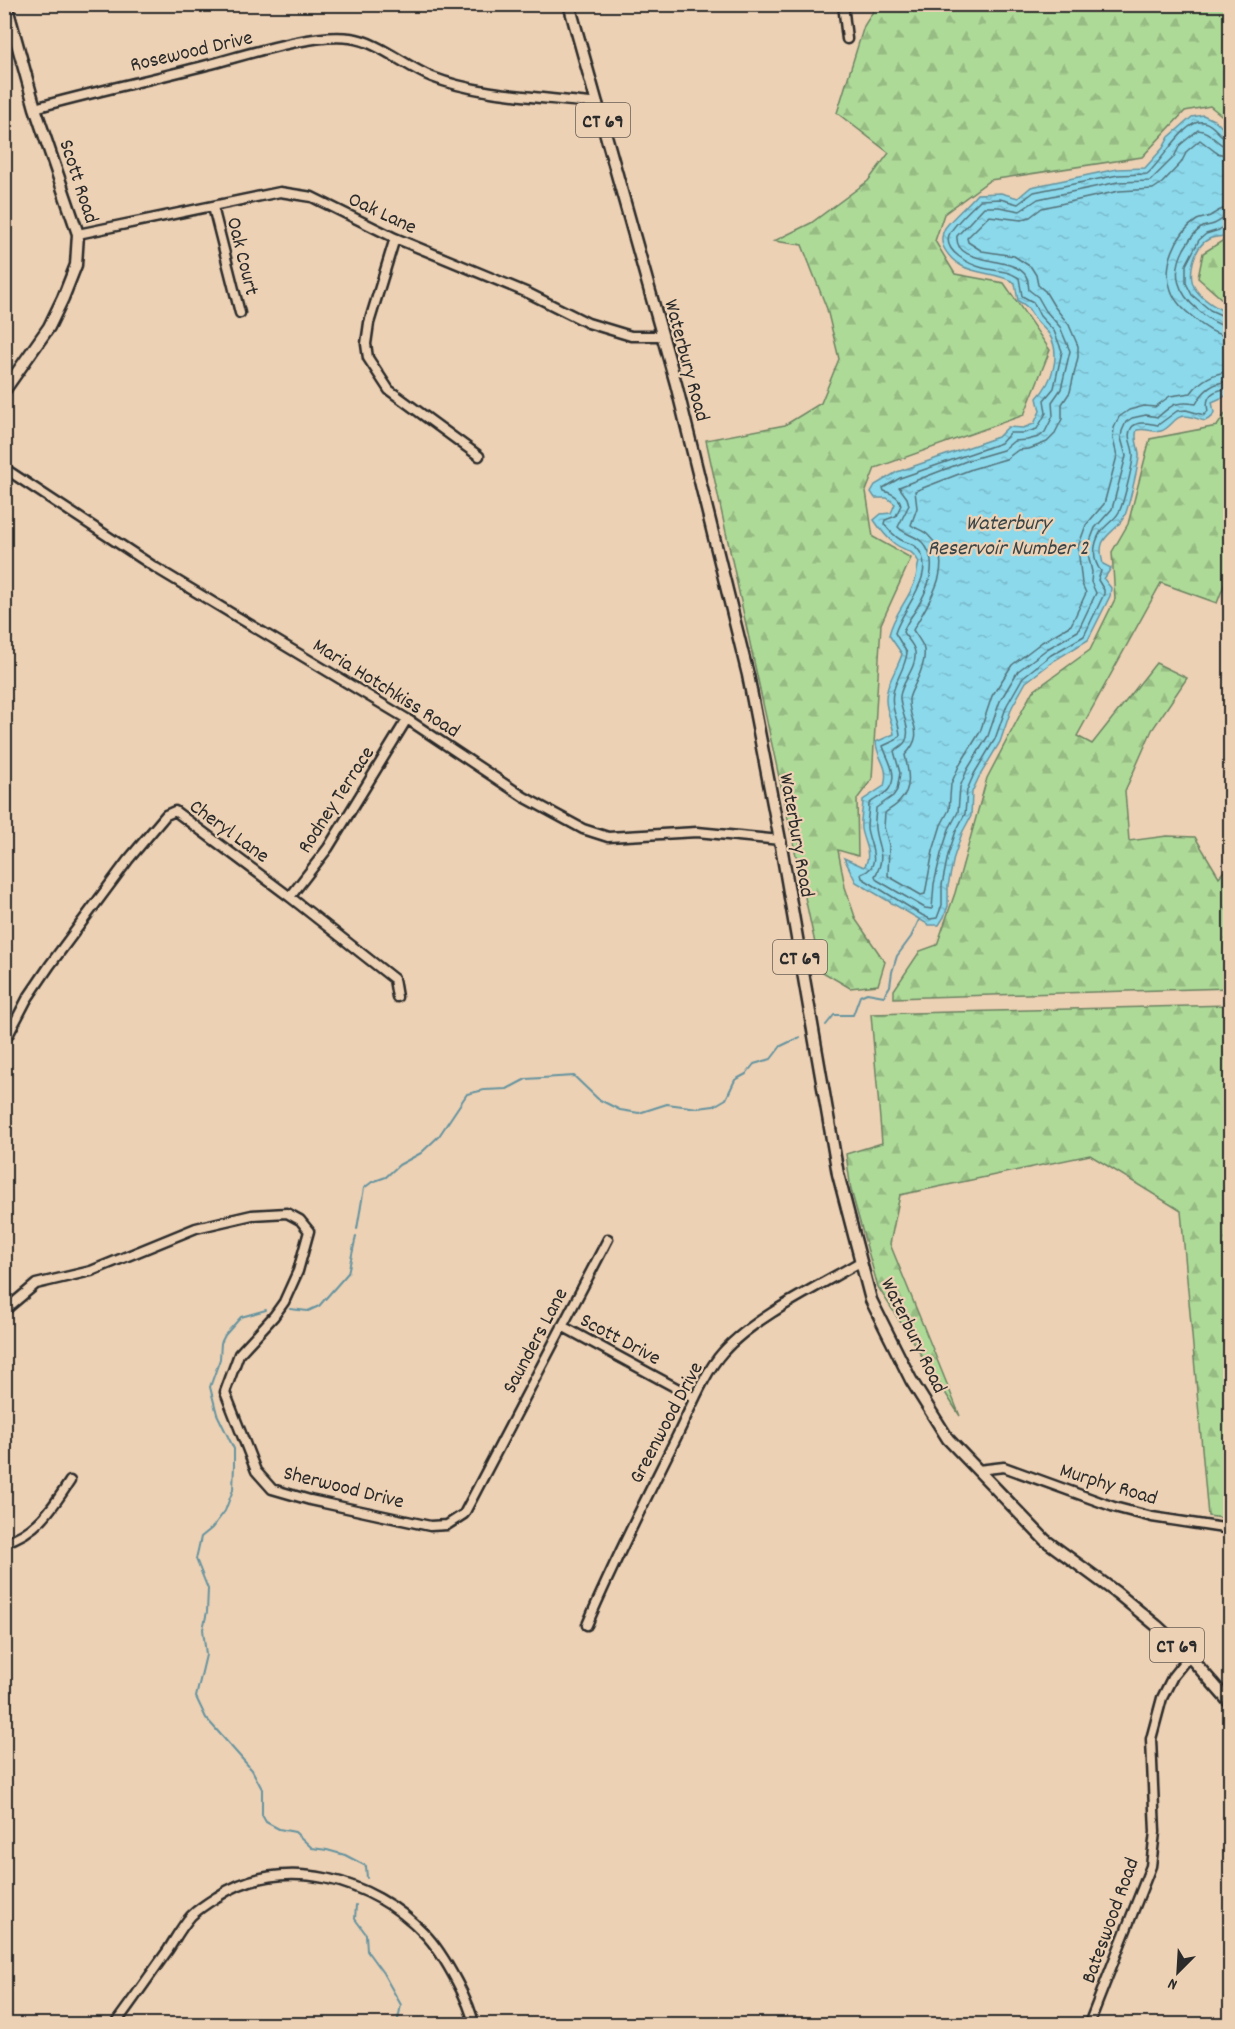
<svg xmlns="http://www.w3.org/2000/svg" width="1235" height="2029" viewBox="0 0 1235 2029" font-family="Dekko,sans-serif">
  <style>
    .forest { fill: url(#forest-firs); stroke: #6c8262; stroke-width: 1.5 }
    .water { fill: url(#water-ripples); stroke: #65939f; stroke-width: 1.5 }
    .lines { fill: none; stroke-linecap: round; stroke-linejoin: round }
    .shore { stroke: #527178; stroke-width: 1.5 }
    .stream { stroke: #65939f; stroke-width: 2 }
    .minor-casing { stroke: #2b2b2b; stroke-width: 13 }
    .major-casing { stroke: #2b2b2b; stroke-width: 15 }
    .minor { stroke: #edd1b4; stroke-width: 8 }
    .major { stroke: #edd1b4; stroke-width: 10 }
    .labels { text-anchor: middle; stroke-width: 4.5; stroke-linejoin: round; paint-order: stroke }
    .shield { fill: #edd1b4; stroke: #655d54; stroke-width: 1.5 }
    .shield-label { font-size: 20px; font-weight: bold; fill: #2b2b2b }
    .street-label { font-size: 21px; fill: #2b2b2b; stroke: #edd1b4 }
    .water-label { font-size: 22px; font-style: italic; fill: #3a4548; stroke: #edd1b4 }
  </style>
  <defs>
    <pattern id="forest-firs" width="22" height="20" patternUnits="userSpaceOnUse" patternTransform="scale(1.5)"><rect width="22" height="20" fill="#aeda98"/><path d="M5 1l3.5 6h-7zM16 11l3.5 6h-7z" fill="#96bb83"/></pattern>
    <pattern id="water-ripples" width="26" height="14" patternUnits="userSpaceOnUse" patternTransform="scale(1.5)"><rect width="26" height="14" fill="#8cd9ec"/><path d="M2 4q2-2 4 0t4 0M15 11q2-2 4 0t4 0" fill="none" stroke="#79bacb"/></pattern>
  </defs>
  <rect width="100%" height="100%" fill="#edd1b4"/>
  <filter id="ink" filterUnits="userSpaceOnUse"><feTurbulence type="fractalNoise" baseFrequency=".0167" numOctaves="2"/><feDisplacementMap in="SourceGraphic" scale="12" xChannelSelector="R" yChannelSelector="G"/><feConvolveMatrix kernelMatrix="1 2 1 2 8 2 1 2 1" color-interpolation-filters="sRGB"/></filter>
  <g filter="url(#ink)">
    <path class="forest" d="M877,5h353v117l-20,-16 -25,5 -43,46 -152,23 -46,34 -9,27 20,33 49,9 46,67 -26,65 -149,53 -9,23 7,46 38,21 -30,66 -9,155 -15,20 1,57 -20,-6 7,37 11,33 29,42 -7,23 -28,3 -29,-17 -115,-531 79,-15 36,-22 18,-44 -12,-50 -25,-64 -28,-4 37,-18 57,-42 21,-28 -52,-40 27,-87z
      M1230,236v70l-32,-28 5,-25z
      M1230,407v163l-13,33 -56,-20 -84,153 15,8 64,-81 31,15 -35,52 -27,61 4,50 38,-5 28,1 24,40 11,-13v124l-336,10v-8l26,-39 17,-6 18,-52 32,-115 45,-86 58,-42 25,-51 -3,-47 16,-28 22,-85 67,-13z
      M1230,1005v514l-22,-3 -27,-305 -91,-56 -190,40 -10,49 70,172 -82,-129 -27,-97 -5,-36 36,-11 -11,-129z"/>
    <path class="water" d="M1203,115l13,6 14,15v89l-7,11c-4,1 -10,1 -14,3 -15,7 -23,37 -13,51 8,11 22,18 34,25v79l-18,8 2,10 -2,5 -7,4c-6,-1 -13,-5 -19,-5 -11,-1 -15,12 -25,15 -7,2 -14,-3 -24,-1 -4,10 3,18 2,27 -1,9 -11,54 -15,60 -11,20 -29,17 -21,47l8,4 -7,11 7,9 -1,8 -22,44 -33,20 -29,22 -14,25 -12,35 -21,35 -7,15 -1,24 -9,17 -8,24 -6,29v20l-4,11 -5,8h-10l-73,-43 -12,-24 20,9c9,-12 -1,-25 -3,-38 -1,-9 2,-20 2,-29l21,-14c6,-21 -7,-26 -8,-44l18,-8c-2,-14 -11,-28 -7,-43 2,-11 11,-24 15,-37l-13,-19c5,-22 19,-34 26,-54 2,-6 2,-13 4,-19 -8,-14 -13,-10 -24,-18 -8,-6 -15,-15 -21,-24l7,-6 10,-1 4,-9 -8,-6h-12l-4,-6 4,-7 22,-13 101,-35 10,-10 15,1 11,-4 6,-13 -3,-13c15,-16 25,-43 12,-64 -4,-5 -9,-9 -13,-14 -7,-9 -7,-14 -18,-19l-3,-18c-23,-15 -56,-4 -72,-37 -2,-5 -1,-13 2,-18 9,-12 22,-22 32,-34l24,-1 17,5 13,-11 86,-18 28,-1 18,-20 6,-11 23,-20z"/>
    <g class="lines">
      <path class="shore" d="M1230,140c-11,-2 -14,-15 -26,-18 -18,-5 -43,41 -57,52l-29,1 -84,17 -16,12 -18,-5 -20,1c-7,7 -28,26 -31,35 -6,17 22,30 34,33 15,4 22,1 36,10l3,18 11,6 7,14 14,15 8,20 -8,37 -10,12 2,13 -9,16 -13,4h-14l-9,10 -101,35 -17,10 1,3c7,2 16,6 17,14l-5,11 -11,4 -1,4c4,5 10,12 17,16 5,3 12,3 16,8 22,24 -15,61 -22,85l12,20c-2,15 -12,28 -14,40 -3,15 6,28 7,42l-4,5 -13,6c4,13 16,28 6,43 -4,6 -15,10 -20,15 0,7 -2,16 -2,24 2,16 17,39 -6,46l1,4 60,37 8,4 7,-1 5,-13v-20l6,-30 8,-24 9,-17 2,-24 7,-16 21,-35 12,-34 16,-28 28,-22 33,-19 20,-42v-4l-6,-10 3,-9c-9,-11 -8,-26 -1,-38 5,-8 15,-13 19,-21 4,-7 15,-51 14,-58 0,-9 -8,-18 -1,-27 6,-7 19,-3 26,-2l19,-14 9,-1 18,5 4,-4c-4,-17 7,-21 22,-23
        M1230,147c-14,-1 -18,-16 -32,-17l-18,15 -6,12 -24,24 -32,1 -80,17 -18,12 -21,-4h-15l-27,29c-3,31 58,19 69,40 3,5 2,10 3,14l9,7 8,14 14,16 10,24 -9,38 -9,13 1,14 -8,16 -6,5 -12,3 -13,1 -11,9 -34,10 -70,27 8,11 2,7 -11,22c7,8 17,8 24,15 19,19 5,50 -7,69 -5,7 -9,13 -12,21 3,6 11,12 12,20 2,16 -13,29 -15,44 -1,14 13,34 5,46 -3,4 -7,6 -11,9l6,22 -3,17 -4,6 -17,12c0,6 -2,14 -1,20 2,19 12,28 0,48l2,4 48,28 7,1 2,-25 7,-30 8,-25 9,-17 2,-25 7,-17 21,-34 12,-35 18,-30 29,-22 31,-18 18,-38 -5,-11 1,-10 -5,-23 8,-21 17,-19 14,-53 -5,-18 1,-7 4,-9 6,-4 14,-3 12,2c14,-13 19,-16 38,-13 7,-14 18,-22 34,-23
        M1230,156l-13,-3 -17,-13 -13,11 -6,12 -19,20 -9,6 -34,2 -77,17 -12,9 -9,3 -32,-4 -22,22 1,4 14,9 32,5 17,11 5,8 2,10 7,6 9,15 15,19 9,21v11l-8,35 -8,12v15l-8,16 -7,7 -18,7 -11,1 -12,9 -34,10 -57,22 2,17 -6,17c5,4 12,5 17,10 30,28 0,68 -15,95 3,5 7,10 10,16 4,11 -2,26 -7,36 -2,5 -6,11 -7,17 -1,24 18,33 -4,56 3,15 8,33 -5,46 -4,5 -10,8 -15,12l-1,14 5,18 -1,31 33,19 4,-1 8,-43 8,-26 8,-15 2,-26 8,-18 21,-34 12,-36 20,-31 30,-23 29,-17 2,-4 13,-28 -4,-9 -4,-37 8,-22 18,-21 13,-48 -4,-17 1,-11 5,-11 10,-7 15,-4 11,1 15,-11 21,-3c9,-13 24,-21 39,-21
        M1230,207c-9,1 -13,5 -20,9 -5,2 -9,2 -13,4 -21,13 -35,46 -26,70 4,12 13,20 23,28 9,9 23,18 36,18
        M1230,216c-7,1 -9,5 -16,8 -4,2 -9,1 -13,4 -8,5 -12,13 -17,21 -13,25 -6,44 14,61 9,8 21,16 32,17
        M1230,224l-5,1 -6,5 -13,4 -7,6 -13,25v18l6,12 18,15 20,9"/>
      <path class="stream" d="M826,1025l8,-10h19l7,-19 7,-3 17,3 6,-10 2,-14 5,-16 14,-19 8,-17
        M357,1229l7,-41 8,-6 14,-5 13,-12 22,-12 18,-17 28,-42 17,-4 23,-1 19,-10 48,-3 24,23 22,11 19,3 28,-9 31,4 16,-2 12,-7 9,-19 11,-6 8,-10 17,-5 10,-13 19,-9
        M290,1309l18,2 11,-5 29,-33 8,-37
        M266,1310l-25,7 -16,18 -4,8 -1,16 -10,28 7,27 17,35v16l-1,25 -8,21 -13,17 -11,9 -5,22 12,30 -1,23 -4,17 3,26 -10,42 10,21 46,52 10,19v26l4,7 13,7 16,3 17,16 15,2 18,5 21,11 1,12
        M356,1905l-1,14 11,15 1,17 16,22 18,32 -4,19"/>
      <defs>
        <path id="minor" d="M843,4l4,35
          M35,108c57,-16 115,-28 172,-43 39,-10 104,-32 143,-27 28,3 56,29 82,39 48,19 114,20 166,27
          M213,207l27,106
          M78,234l202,-42 32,5 83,41 133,55 60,30 43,13h31
          M395,238l-26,85 -3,21 2,14 21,32 90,66
          M4,468l152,100 251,151 117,78 59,32 25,8 89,-5 83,8
          M290,897l38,-49 79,-129
          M4,1043l23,-44 23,-34 78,-105 38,-45 9,-4 115,86 104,82 3,18
          M4,1311l32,-27 55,-13 105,-43 56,-13 35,-2 13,7 9,11 -11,40 -14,31 -10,14 -35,38 -14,38 31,79 16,18 38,11 120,26 17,-1 17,-11 144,-275
          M562,1326l133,72
          M978,1470l26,-3 110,40 38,10 78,12
          M4,1542c32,-8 49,-35 66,-61
          M587,1625c27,-64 59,-126 90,-189 13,-26 27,-63 46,-84 31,-35 96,-66 137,-90
          M115,2024c18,-24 35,-49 53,-74 7,-11 14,-24 23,-34 7,-7 18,-14 26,-19 65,-44 156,-18 207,36 14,14 24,32 33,49 7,13 14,28 17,42
          M1089,2024l62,-158 4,-34 -4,-93 11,-41 11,-22 16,-20
          M1229,2024l1,-3"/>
        <path id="major" d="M569,4l107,380 72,291 32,165 58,334 33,126 40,80 37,59 97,101 72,53 40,33 32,30 41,47
          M4,391l45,-64 14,-29 13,-33 2,-31 -43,-126 -29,-104"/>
      </defs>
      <use href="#minor" class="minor-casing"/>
      <use href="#major" class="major-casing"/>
      <use href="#minor" class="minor"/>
      <use href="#major" class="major"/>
    </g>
  </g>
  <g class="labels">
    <g class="shield">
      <rect x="576" y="103" width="54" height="34" rx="4.5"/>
      <rect x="773" y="940" width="54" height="34" rx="4.5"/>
      <rect x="1150" y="1628" width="54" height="34" rx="4.5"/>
    </g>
    <g class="shield-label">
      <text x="603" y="127">CT 69</text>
      <text x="800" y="964">CT 69</text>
      <text x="1177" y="1652">CT 69</text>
    </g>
    <g class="street-label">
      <text transform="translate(191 50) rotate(-13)" y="7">Rosewood Drive</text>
      <text transform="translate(80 181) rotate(72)" y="7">Scott Road</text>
      <text transform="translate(383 212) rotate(25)" y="7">Oak Lane</text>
      <text transform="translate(244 256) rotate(76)" y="7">Oak Court</text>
      <text transform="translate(688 360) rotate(75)" y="7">Waterbury Road</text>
      <text transform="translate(387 687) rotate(32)" y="7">Maria Hotchkiss Road</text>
      <text transform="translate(335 799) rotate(-57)" y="7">Rodney Terrace</text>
      <text transform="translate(230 830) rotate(36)" y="7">Cheryl Lane</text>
      <text transform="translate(798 835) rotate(80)" y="7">Waterbury Road</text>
      <text transform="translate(915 1335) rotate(64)" y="7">Waterbury Road</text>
      <text transform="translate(621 1338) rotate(28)" y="7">Scott Drive</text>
      <text transform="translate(534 1340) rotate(-62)" y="7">Saunders Lane</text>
      <text transform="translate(665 1422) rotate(-62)" y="7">Greenwood Drive</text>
      <text transform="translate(1109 1483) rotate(17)" y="7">Murphy Road</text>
      <text transform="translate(344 1486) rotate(14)" y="7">Sherwood Drive</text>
      <text transform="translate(1109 1920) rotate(-70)" y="7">Bateswood Road</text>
    </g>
    <g class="water-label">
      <text x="1008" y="529">Waterbury<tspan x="1008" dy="25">Reservoir Number 2</tspan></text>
    </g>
  </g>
  <rect width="1235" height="2029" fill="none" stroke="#edd1b4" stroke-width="24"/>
  <rect x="12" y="12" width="1211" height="2005" fill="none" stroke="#2b2b2b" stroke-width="2" filter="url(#ink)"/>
  <g transform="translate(1178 1972) rotate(204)" stroke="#edd1b4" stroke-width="4.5" paint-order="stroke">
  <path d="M0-4.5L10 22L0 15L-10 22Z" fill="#2b2b2b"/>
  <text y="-9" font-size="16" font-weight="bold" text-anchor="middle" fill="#2b2b2b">N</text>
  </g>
</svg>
